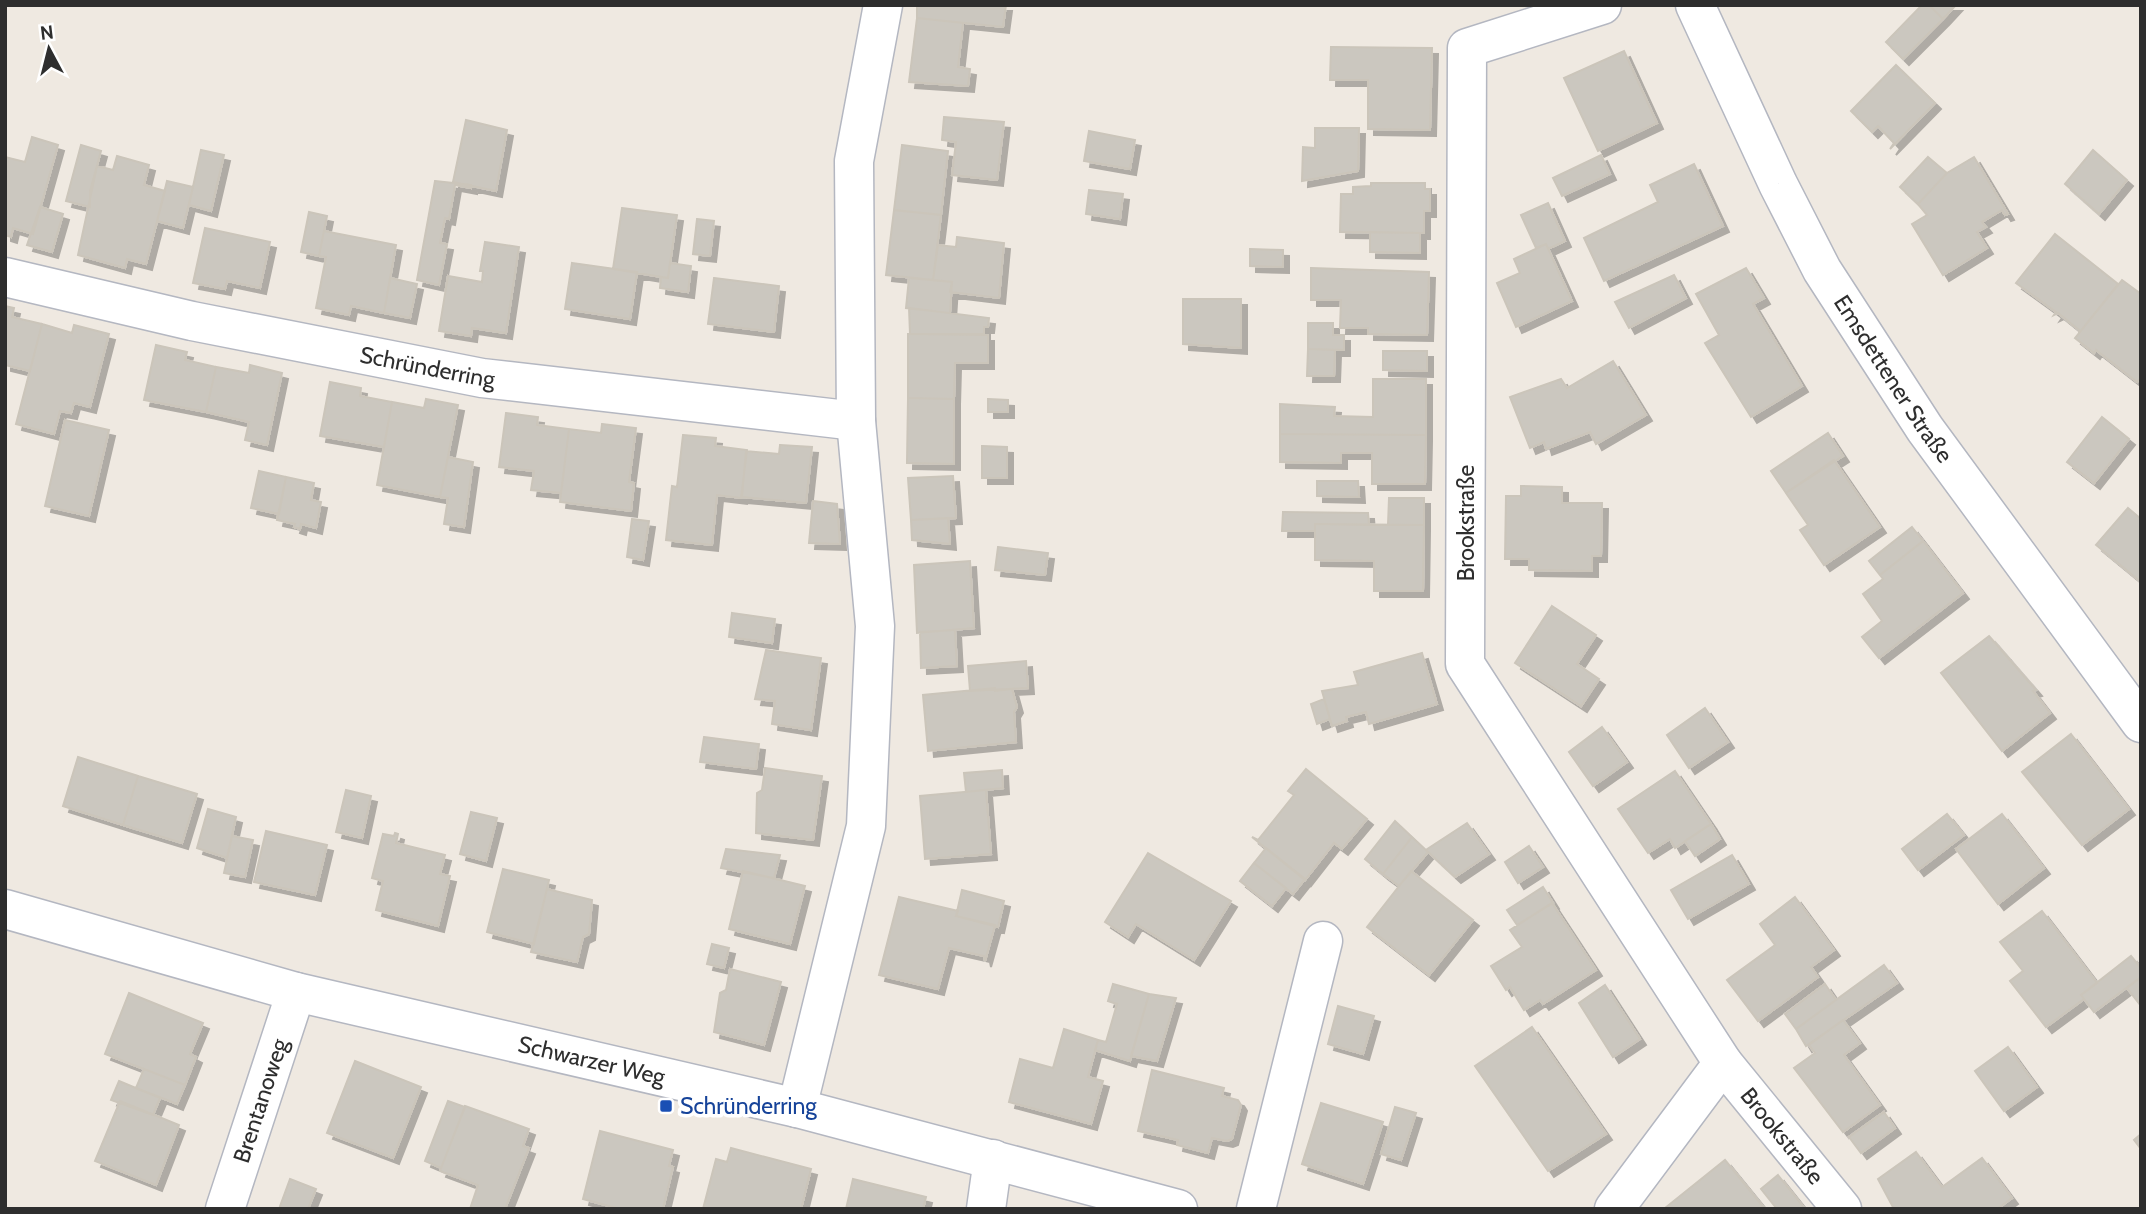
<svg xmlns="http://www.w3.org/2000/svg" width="2146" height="1214" viewBox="0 0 2146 1214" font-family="Cabin,sans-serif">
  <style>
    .building { fill: #cbc7bf; stroke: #cbc5ba; stroke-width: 2; filter: url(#shadow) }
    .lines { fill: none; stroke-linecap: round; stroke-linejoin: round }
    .minor-casing { stroke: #b4b7c1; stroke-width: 41 }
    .minor { stroke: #fff; stroke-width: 38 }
    .transit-dot { fill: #1a4fb4; stroke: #fff; stroke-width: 2.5 }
    .labels { text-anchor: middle; stroke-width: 7; stroke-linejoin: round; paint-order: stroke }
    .street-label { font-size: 23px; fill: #2e2e2e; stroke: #fff }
    .transit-label { font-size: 23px; fill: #164399; stroke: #fff; text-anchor: start }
  </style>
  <defs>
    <filter id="shadow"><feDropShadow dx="6" dy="6" stdDeviation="0" flood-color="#0004"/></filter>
  </defs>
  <rect width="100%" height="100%" fill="#efe9e1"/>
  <path class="building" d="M917,5h89l-3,22 -86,-9z
    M1922,5h7l14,14 -40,40 -17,-17z
    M1929,5h27l-13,14z
    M917,18l46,5 -5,44 12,2 -2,17 -59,-4z
    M1331,47l101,1 -2,82 -62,-1v-49h-38z
    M1624,51l33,72 -59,28 -34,-73z
    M1896,65l39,38 -45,46 4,-6 -16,-17 -6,6 -21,-21z
    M944,117l60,5 -7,58 -45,-5 4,-33 -14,-2z
    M466,120l41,10 -11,61 -43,-9z
    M1315,128h44l-1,43 -56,10 1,-34 12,1z
    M1089,131l46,9 -5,29 -46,-8z
    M32,137l26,8 -25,89 -20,-6 -2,9 -6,-2v-78l20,5z
    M81,145l20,6 -11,40v16l-24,-6z
    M902,145l46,6 -7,64 -47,-5z
    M201,150l23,5 -13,56 -22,-6z
    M2093,150l34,30 -28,34 -34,-30z
    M1601,155l9,19 -48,22 -9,-18z
    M117,156l32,9 -5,20 21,6 -19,73 -19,-5 -2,9 -47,-13 19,-89 16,4z
    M1928,157l19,16 -29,31 -18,-17z
    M1974,157l34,57 -3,1 -3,-5 -20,12 4,5 -9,5 10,16 -44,27 -31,-51 15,-9 -9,-11 29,-31z
    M1694,164l29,62 -119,55 -20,-43 74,-36 -8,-17z
    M167,181l26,6 -10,41 -26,-7z
    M435,181l36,4v3l-16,-3 -6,34 -4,-1 -5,25 7,1 -8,41 -22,-5z
    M1371,183h54v6h5v22h-6v22l-84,-1 1,-38h12v-7l18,-1z
    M1089,190l34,4 -3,25 -34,-5z
    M1548,203l17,38 -17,8 -2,-5 -10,4 -15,-33z
    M40,207l23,7 -11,38 -25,-7z
    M622,208l55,7 -9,63 -55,-9z
    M894,210l47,5 -8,65 -47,-5z
    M309,212l18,4 -8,40 -18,-4z
    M697,219l17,2 -4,35 -17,-2z
    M205,228l65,14 -10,46 -33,-7 -2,8 -32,-6z
    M324,231l72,14 -12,68 -33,-7 -2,9 -33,-7 10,-51 -7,-1z
    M1370,232l50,1v20l-50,-1z
    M2055,234l63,50 -39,49v-3l-21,-17 -4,2 2,-3 -40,-29z
    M957,237l47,6 -5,55 -49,-6 2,-10 -19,-2 5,-35 18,2z
    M485,242l34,5 -13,86 -34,-5 -1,8 -32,-5 9,-55 34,6 1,-11h-3z
    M1546,244l26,57 -56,26 -19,-44 23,-10 -6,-14z
    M1250,249l33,1v17l-33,-1z
    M572,263l65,9 -7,47 -65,-10z
    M670,263l21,3 -3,26 -28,-4 1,-11 7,1z
    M1311,268l118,4 -2,63 -59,-1v-6h-28l1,-28h-30z
    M1746,268l18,30 -11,6 49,82 -51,31 -46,-74 14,-8 -23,-41z
    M1674,275l12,23 -57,30 -14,-26z
    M390,278l27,6 -7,34 -26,-5z
    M714,278l65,8 -5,46 -66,-8z
    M909,278l43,4 -2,31 -44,-5z
    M2122,280l19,14v84l-4,4 -41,-32 -2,3 -19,-15z
    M1183,299h58v49l-58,-4z
    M5,306l9,2 -2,9 30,7 -12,47 -25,-6z
    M909,308l80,10 -1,9h-4v7h-74z
    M1308,323h25v12h11v15l-36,-1z
    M42,324l30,9 2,-8 35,9 -19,73 -16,-4 -3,10 -11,-2 -6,23 -38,-10z
    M908,334l80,1v28h-33l-1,36 -46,-1z
    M156,345l31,7 -2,8 31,7 -10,45 -62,-12z
    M1308,349l27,1 -1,26h-27z
    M1383,351h44v20l-44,-1z
    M1613,361l33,54 -50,29 -6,-12 -44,17 -2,-7 -14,6 -20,-51 51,-18 6,9z
    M250,365l32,8 -15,72 -22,-5 4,-18 -43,-10 10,-45 33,6z
    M1373,379h53v56l-146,-1v-30l55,3 -1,9 39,1z
    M330,382l31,6 -1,8 32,6 -8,45 -64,-11z
    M908,398l46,1v65l-47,-1z
    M426,399l32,6 -18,92 -63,-12 15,-83 32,6z
    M988,399l20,1v12h-20z
    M506,413l32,4 -1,8 32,4 -8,64 -30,-3 3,-19 -35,-4z
    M2102,417l27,22 -35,44 -27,-21z
    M65,420l44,10 -20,86 -44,-10z
    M602,424l34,4 -7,54 5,1 -3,28 -71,-9 9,-73 32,4z
    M1828,433l15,23 -57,37 -15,-22z
    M1280,434l146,1 -1,49h-53v-31h-31v10l-61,-1z
    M683,435l33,3 -1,8 32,4 -6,48 -24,-3 -5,50 -46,-5 6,-54 5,1z
    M780,445l32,2 -6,56 -64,-6 4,-46 33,3z
    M982,446l25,1v31h-25z
    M448,457l25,5 -9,65 -20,-3 4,-26 -8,-1z
    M1834,460l46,67 -56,38 -24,-35 8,-5 -22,-32z
    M259,471l27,6 -7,37 -28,-6z
    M953,476l3,42 -45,2 -3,-42z
    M286,477l28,6 -3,17 10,2 -5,26 -15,-4 -1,5 -6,-2 1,-3 -18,-4z
    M1317,481h41l1,16 -42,-1z
    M1521,486l41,1v16h40l-1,53h-9v15l-63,-1v-11h-24l1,-63h15z
    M1389,498h35v27h-36z
    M813,501l24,3 3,40 -31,-1z
    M2128,508l13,11v63l-45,-37z
    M1283,512l85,1 1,12 -54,-1v7h-33z
    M948,518l2,26 -38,-4 -1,-20z
    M632,519l17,2 -6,39 -16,-3z
    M1315,524l109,1 -1,66h-49v-30l-59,-1z
    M1912,527l11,14 -43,34 -11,-14z
    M1923,541l40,52 -84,65 -17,-21 20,-16 -19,-27 20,-15 -3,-4z
    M998,547l50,6 -3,22 -50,-5z
    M970,561l4,67 -57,5 -3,-68z
    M1552,606l44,29 -19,29 22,15 -18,27 -66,-43z
    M732,613l43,6 -3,24 -43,-6z
    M955,630l2,36 -36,2 -1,-36z
    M1989,636l47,54 -3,1 17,22 -48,38 -61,-78z
    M766,650l55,8 -10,72 -39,-6 3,-23 -20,-2z
    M1422,653l15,51 -68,20 -3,-12 -20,5 1,4 -15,5 -10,-35 36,-6 -4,-13z
    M1026,661l2,27 -58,3 -2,-25z
    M995,688v3l17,-2 5,18 -3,5 2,30 -88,9 -5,-56z
    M1324,699l6,20 -13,5 -6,-20z
    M1705,708l23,34 -39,26 -22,-33z
    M1602,727l25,35 -34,24 -24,-34z
    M2071,734l58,75 -47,36 -60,-73z
    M704,737l55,7 -3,25 -56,-7z
    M78,757l60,19 -15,49 -60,-19z
    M765,768l57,8 -9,64 -57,-7 1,-40 5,-3z
    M1306,769l61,50 -25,30 -8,-6 -29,37 -53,-43 6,3 36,-45 -6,-4z
    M1002,770l1,18 -37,4 -2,-19z
    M1675,771l36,53 -36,24 -5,-9 -22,14 -30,-44z
    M138,776l59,18 -15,49 -59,-18z
    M346,790l25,6 -9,42 -26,-6z
    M986,790l5,64 -66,5 -5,-63z
    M208,809l28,8 -9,41 -30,-10z
    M471,812l26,6 -11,43 -26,-7z
    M1947,814l17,21 -46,35 -16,-21z
    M2002,814l42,54 -46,36 -42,-55z
    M1395,821l17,16 -29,37 -18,-15z
    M1467,823l22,31 -34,23 -29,-27z
    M1711,824l9,15 -25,17 -10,-15z
    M266,831l61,14 -12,50 -61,-13z
    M395,833l3,1 -2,9 49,12 -5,19 10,2 -12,50 -62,-16 7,-29 -11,-3 11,-44 11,2z
    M232,836l21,4 -8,37 -21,-4z
    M1412,837l16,15 -29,34 -16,-12z
    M1529,846l14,21 -25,16 -13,-21z
    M1266,848l39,31 -12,15 -39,-31z
    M726,849l54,6 -6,23 -53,-10z
    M1148,853l83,48 -37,59 -58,-36 -8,13 -23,-15z
    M1732,855l17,29 -61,35 -17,-29z
    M1254,863l32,25 -14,18 -32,-25z
    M503,869l46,11 -15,64 -47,-12z
    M743,871l62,15 -15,58 -61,-15z
    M1411,871l62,49 -44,55 -62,-48z
    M1543,887l10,16 -36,22 -10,-15z
    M547,889l45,11 -3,34 -6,3 -6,25 -46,-10z
    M962,890l42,11 -6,26 -42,-11z
    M899,897l59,14 -2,5 39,9 -10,36 -1,-5 -35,-8 -11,41 -59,-14z
    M1795,897l39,53 -23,17 7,10 -60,44 -31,-41 48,-35 -15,-21z
    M1552,903l44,67 -53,34 -3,-4 -16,10 -14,-23 -4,3 -15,-24 31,-19 -12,-17z
    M2042,911l55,72 -16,12 3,4 -38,28 -36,-46 13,-10 -23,-29z
    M712,944l17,4 -5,20 -17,-4z
    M2131,956l10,12v9l-47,35 -13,-17z
    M1884,965l13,18 -91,63 -10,-17z
    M730,969l51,13 -17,63 -50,-13 6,-39 6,-3z
    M2141,977v29l-14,-18z
    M1113,984l36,10 -19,67 -35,-11 3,-10 8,2 11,-38 -9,-3z
    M1825,984l11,16 -40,29 -11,-15z
    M1605,985l35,54 -27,18 -34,-54z
    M129,993l74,30 -13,31 6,3 -11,28 -80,-31z
    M1149,994l27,4 -19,63 -26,-5z
    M1338,1006l36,10 -11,38 -35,-10z
    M1843,1020l17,23 -16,12 36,50 -37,27 -49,-64 21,-15 -6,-8z
    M1532,1027l74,107 -58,37 -73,-105z
    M1064,1029l34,11 -10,37 15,4 -12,43 -82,-22 11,-43 33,9z
    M2008,1047l29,40 -33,24 -29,-40z
    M355,1061l66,26 -28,71 -66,-25z
    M144,1069l41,16 -8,19 -41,-16z
    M1152,1070l72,18 -2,8 16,4 3,5 -9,34 -5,2 -15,-3 -4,15 -31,-8 1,-5 -40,-9z
    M119,1081l41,17 -7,17 -42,-15z
    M120,1101l59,24 -23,60 -61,-24z
    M448,1101l17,6 -24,61 -16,-7z
    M1321,1103l62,19 -20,62 -61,-20z
    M465,1106l64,23 -6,17 6,2 -24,61h-35l8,-24 -38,-14z
    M1395,1107l21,6 -15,47 -20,-6z
    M1884,1112l11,16 -34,25 -12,-16z
    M600,1131l73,19 -4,16 4,1 -10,42h-43l-37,-10z
    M2141,1134v15l-7,-9z
    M731,1148l80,21 -10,40h-98l13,-50 11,3z
    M1916,1152l26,35 40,-29 30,40 -15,11h-103l-16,-30z
    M1725,1160l40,49h-99l-1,-1z
    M1778,1175l27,34h-28l-16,-20z
    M290,1179l26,10 -8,20h-29z
    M853,1179l73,18 -3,12h-77z"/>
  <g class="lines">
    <defs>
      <g id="minor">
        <path d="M1602,5l-135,43 -2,616 258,399 -109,146"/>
        <path id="s1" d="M1695,5l83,179 44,86 103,159 216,294"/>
        <path id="s2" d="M5,277l187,44 290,57 374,43"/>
        <path id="s3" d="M5,909l291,83 501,116 381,101"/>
        <path id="s4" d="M1723,1063l119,146"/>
        <path d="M797,1108l69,-282 9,-200 -19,-205 -2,-260 29,-156"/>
        <path id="s5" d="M225,1209l71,-217"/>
        <path d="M986,1209l7,-50"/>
        <path d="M1256,1209l67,-268"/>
      </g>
    </defs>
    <use href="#minor" class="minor-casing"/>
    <use href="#minor" class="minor"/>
  </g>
  <rect class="transit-dot" x="659" y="1099" width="14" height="14" rx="3.5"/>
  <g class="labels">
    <g class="street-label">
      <text dy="8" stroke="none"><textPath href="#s2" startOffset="432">Schründerring</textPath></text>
      <text dy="8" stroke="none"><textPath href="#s1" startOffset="424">Emsdettener Straße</textPath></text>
      <text transform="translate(1466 523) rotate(-90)" y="8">Brookstraße</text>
      <text dy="8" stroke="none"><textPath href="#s3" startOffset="606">Schwarzer Weg</textPath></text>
      <text dy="8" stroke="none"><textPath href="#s5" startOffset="114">Brentanoweg</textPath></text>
      <text dy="8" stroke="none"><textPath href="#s4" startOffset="94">Brookstraße</textPath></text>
    </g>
    <g class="transit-label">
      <text x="680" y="1114">Schründerring</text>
    </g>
  </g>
  <rect width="2146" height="1214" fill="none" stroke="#2e2e2e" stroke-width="14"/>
  <g transform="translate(49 49) rotate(353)" stroke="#ffffff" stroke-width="5" paint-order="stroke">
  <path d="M0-5L12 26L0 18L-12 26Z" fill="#2e2e2e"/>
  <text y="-10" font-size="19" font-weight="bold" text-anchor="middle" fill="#2e2e2e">N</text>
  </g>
</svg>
